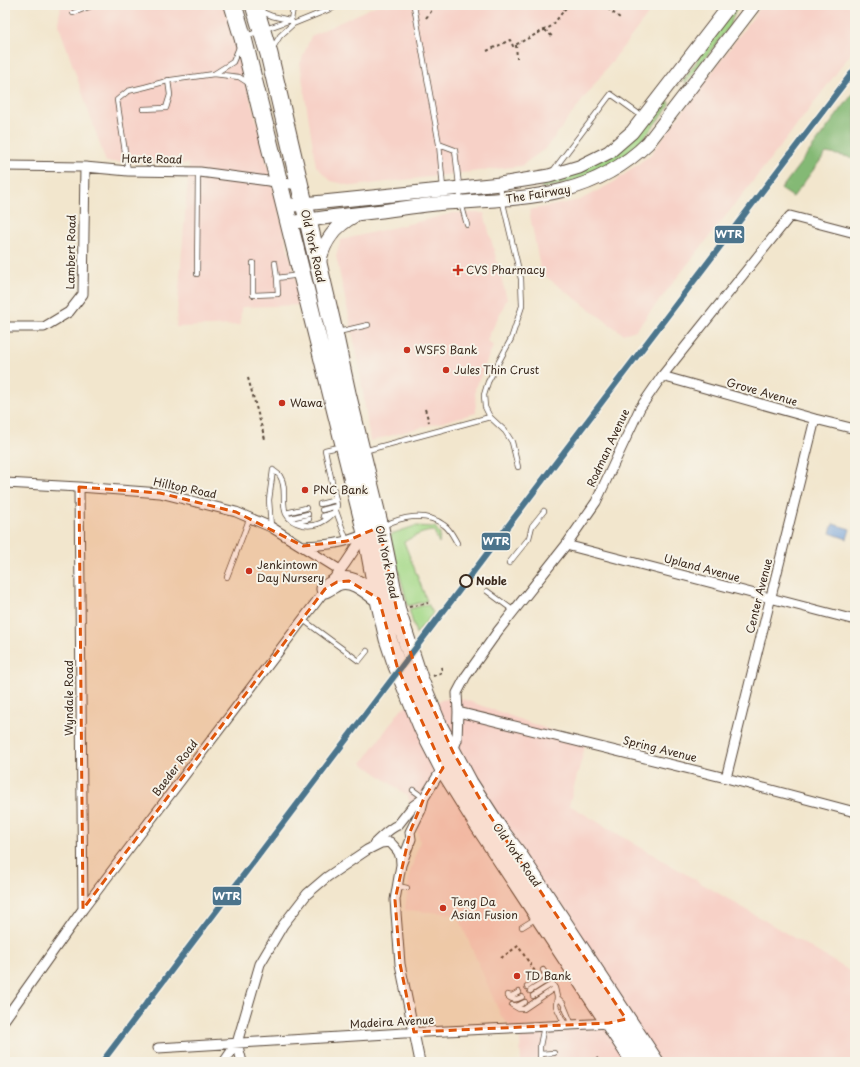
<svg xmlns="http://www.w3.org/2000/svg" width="860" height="1067" viewBox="0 0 860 1067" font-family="'Playpen Sans',sans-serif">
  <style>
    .built { fill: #f7d1c7 }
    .green { fill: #a5d989; stroke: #708254 }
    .forest { fill: #84b975; stroke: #60724a }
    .water { fill: #6e9ed8; stroke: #54647b }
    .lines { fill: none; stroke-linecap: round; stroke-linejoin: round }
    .lane-casing { stroke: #564638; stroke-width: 6 }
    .street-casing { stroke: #564638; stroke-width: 11 }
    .secondary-casing { stroke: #564638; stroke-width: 15 }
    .highway-casing { stroke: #564638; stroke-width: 19 }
    .path { stroke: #564638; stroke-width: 2; stroke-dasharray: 3 3; stroke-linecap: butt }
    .lane { stroke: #fff; stroke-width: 4.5 }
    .street { stroke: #fff; stroke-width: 9 }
    .secondary { stroke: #fff; stroke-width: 13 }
    .highway { stroke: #fff; stroke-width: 17 }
    .rail-1-casing { stroke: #f7f3e8; stroke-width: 9 }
    .rail-1 { stroke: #4c748c; stroke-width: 6 }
    .marked { fill: #df570d; fill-opacity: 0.2; stroke: #df570d; stroke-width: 3; stroke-dasharray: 8 5; stroke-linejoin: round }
    .poi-dot { fill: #c8321e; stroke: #f7f3e8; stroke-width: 1.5 }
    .stop-dot { fill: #f7f3e8; stroke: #3b2a1e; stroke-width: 2 }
    .labels { text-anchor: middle; stroke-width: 4; stroke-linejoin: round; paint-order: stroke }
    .street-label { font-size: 11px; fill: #3b2a1e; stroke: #f7f3e8 }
    .poi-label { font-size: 11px; fill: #3b2a1e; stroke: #f7f3e8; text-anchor: start }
    .stop-label { font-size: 11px; font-weight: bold; fill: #3b2a1e; stroke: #f7f3e8; text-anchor: start }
    .line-badge { stroke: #f7f3e8; stroke-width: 1.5 }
    .badge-label { font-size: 11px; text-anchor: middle; font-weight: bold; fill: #fff }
  </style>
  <rect width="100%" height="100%" fill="#f7f3e8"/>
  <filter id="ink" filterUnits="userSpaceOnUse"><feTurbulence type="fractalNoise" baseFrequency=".025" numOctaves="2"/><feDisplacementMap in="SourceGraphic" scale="8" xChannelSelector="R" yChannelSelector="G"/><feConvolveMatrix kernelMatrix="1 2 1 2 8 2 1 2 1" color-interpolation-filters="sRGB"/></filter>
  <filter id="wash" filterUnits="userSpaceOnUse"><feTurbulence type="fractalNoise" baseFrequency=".012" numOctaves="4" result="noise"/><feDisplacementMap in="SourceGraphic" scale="16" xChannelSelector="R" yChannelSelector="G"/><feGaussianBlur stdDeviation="0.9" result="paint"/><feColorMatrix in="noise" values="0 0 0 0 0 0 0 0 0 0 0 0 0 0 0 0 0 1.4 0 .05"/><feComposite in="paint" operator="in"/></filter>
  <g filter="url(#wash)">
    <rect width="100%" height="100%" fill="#f2e6cd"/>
    <path class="built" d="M61,5h162l6,16 29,105 44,179 -60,2 -1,2 -1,16 -64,2 13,-163 -83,-2 -48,-139z
      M377,5h278l-109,143 -25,18 -168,20 -22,-5 -15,-15 -16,-102 11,-28z
      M762,5h93v43l-50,67 -169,215 -13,4 -82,-61 -12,-63 51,-10 36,-19 35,-27z
      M454,213h30l23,86 -20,41 6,6 -18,43 1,24 -106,28 -12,-82 -22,-103 5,-16z
      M457,697l129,46 -17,62 286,169v88h-334l-1,-24 -19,-22 -44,-102 -52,-4 5,-38 10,-31 -12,-45 -46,-33 40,-55z"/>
    <path class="green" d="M735,5h5l-5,7 -6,15 -43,56 -3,-2 14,-20 3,-11z
      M664,100l4,1 2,4c-9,11 -18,23 -27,34 -27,28 -63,44 -101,49l-1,-3 12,-6 28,-8z
      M415,526l20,1 5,7 -1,9 -5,-12c-10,0 -22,6 -30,11l23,59 -19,5 -18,-68 1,-3 3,-2z
      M428,604l5,9 -17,21 -7,-25z"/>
    <path class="forest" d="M855,91v67l-29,-5 -33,44 -12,-8z"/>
    <path class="water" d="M833,524l17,5 -3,10 -17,-6z"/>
  </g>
  <g filter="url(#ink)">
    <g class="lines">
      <defs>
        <path id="lane" d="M414,6l25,138 4,44
          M260,11l12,5 17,4
          M73,13l21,-8
          M292,22l-1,-2 2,-12
          M246,36l45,-16
          M272,49l8,-13 13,-12 47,-19
          M214,74l19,-12 7,-17
          M143,109l23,-1 4,-13 -2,-15
          M439,144l16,6 6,53 6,22
          M128,171l-11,-71 11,-9 17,-4 26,-7 43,-6 25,3 11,7
          M552,172l59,-78 32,23
          M500,186l2,13 19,80 1,27 -11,33 -23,43 -4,13 1,12 5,10 15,14 7,11 6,25
          M253,263v32l25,-1 -1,-16
          M275,263l2,15 23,-3
          M197,274l1,-102
          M338,332l30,-7
          M364,451l126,-34
          M273,470c2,2 6,4 7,6 11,17 -8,42 23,49 7,1 15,0 21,-4 7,-5 11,-8 13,-16l-12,-55 17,-4
          M320,504l16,-4
          M322,510l15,-4
          M336,511l11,30
          M286,513l20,-5
          M323,516l10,-3
          M290,518l18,-4
          M297,522l12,-3
          M383,526c18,-9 43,-15 61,-1 6,4 9,11 13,18
          M271,527l-2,-27 4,-30
          M509,563l20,-25 3,-12 12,-15
          M227,577l23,-60
          M487,591l27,20
          M302,619l57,42 8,-10
          M413,790l11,8
          M398,886l9,2
          M522,927l13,-8
          M543,970l12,18 2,9 -1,9 9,19
          M527,987l19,-13
          M530,991l19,-12
          M507,995c5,6 9,5 15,2
          M507,995l5,1 7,-4
          M533,996l19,-12
          M557,997l6,6 9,22
          M512,1005l7,4h5l31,-21
          M513,1005l4,1 8,-4
          M540,1054l14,-1
          M540,1062v-16l4,-20"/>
        <path id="street" d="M5,166l80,1 43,4 72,1 99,13
          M5,327h39l25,-15 14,-18 2,-127
          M662,376l153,43 40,10
          M5,483l74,4 81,6 76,19 35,15 69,43
          M79,487l4,422
          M566,545l289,75
          M303,546c24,-1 40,-2 62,-12
          M458,712l268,66 129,34
          M452,753l5,-13 1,-28 -1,-19 9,-17 32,-45 68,-86 30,-43 44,-94 22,-32 128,-160 65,17
          M726,778l89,-359
          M398,825l15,-19 11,-8
          M390,842c7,8 11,10 11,22
          M374,844c5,-5 18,-17 24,-19
          M5,1019l78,-110 262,-345 20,-30
          M158,1048l246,-15 207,-10
          M224,1062l13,-19
          M242,1062l-5,-19 23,-79 23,-39 24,-31 20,-17 40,-27 14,-7 9,-1
          M420,1062l-20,-98 -5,-64 6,-35 10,-26 -1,-7 11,-22 3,-12 19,-31"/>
        <path id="secondary" d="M284,206l216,-22 49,-8 30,-9 30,-15 23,-20 98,-127
          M289,223c31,-5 62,-9 93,-12 21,-3 42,-6 63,-8 76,-5 145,-3 203,-60l106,-138
          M319,264c4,-22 15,-37 35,-48"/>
        <path id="highway" d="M233,5l10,33 123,495 10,54 12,52 9,27 26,63 20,39 33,53 159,241
          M254,5l15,49 63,269 15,70 32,130 18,88 22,67 20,49 30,56 31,48 19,25 136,206
          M325,589c4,-2 8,-5 12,-7 15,-6 30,8 42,17"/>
      </defs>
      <use href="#lane" class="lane-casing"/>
      <use href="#street" class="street-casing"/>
      <use href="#secondary" class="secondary-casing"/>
      <use href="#highway" class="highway-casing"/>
      <path class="path" d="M603,5l17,13
        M426,18l10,-13
        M545,30l9,8
        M516,45l1,13
        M487,51l23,-11 3,6 39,-20 16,-21
        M248,378l17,61
        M425,409l4,13
        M409,607l19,-4
        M441,667l1,3
        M433,676l10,-4
        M501,958l17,-12 18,27
        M591,1062l7,-4
        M852,1062l3,-1"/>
      <use href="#lane" class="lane"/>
      <use href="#street" class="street"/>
      <use href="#secondary" class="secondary"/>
      <use href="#highway" class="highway"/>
      <defs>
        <path id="rail-1" d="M102,1062c249,-332 502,-662 753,-993"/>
      </defs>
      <use href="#rail-1" class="rail-1-casing"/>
      <use href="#rail-1" class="rail-1"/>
    </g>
  </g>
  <path class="marked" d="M79,487l81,6 76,19 67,34 44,-5 32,-14 18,84 22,67 34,74 35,61 138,206 -17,4 -195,9 -14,-68 -5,-64 15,-68 14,-34 19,-30 -46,-102 -18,-67 -30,-18 -12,1 -12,7 -242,320z"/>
  <g class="poi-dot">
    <path d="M456 264h4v4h4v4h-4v4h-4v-4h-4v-4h4z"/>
    <circle cx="407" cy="350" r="4"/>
    <circle cx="446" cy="370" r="4"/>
    <circle cx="282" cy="403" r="4"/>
    <circle cx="305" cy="490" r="4"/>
    <circle cx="249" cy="571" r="4"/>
    <circle cx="443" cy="908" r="4"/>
    <circle cx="517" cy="976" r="4"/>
  </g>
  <circle class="stop-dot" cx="466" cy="581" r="6"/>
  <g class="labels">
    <g class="street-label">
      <text transform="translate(152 159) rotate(1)" y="4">Harte Road</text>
      <text transform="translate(538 194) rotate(-9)" y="4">The Fairway</text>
      <text transform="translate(313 246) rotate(77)" y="4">Old York Road</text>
      <text transform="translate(71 252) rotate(-89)" y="4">Lambert Road</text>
      <text transform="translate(762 392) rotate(16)" y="4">Grove Avenue</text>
      <text transform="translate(608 448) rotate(-65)" y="4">Rodman Avenue</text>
      <text transform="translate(185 488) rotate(12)" y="4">Hilltop Road</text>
      <text transform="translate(387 562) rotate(78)" y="4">Old York Road</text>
      <text transform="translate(702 568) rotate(15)" y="4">Upland Avenue</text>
      <text transform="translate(759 596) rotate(-76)" y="4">Center Avenue</text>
      <text transform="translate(69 698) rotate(-90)" y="4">Wyndale Road</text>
      <text transform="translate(660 749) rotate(14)" y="4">Spring Avenue</text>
      <text transform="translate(175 768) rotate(-53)" y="4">Baeder Road</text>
      <text transform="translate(517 855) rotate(55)" y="4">Old York Road</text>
      <text transform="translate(392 1022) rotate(-3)" y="4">Madeira Avenue</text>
    </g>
    <g class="poi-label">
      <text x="466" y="274">CVS Pharmacy</text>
      <text x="415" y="354">WSFS Bank</text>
      <text x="454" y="374">Jules Thin Crust</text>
      <text x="290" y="407">Wawa</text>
      <text x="313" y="494">PNC Bank</text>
      <text x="257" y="569">Jenkintown<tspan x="257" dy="13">Day Nursery</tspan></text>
      <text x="451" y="906">Teng Da<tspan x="451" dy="13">Asian Fusion</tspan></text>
      <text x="525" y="980">TD Bank</text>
    </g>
    <g class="stop-label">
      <text x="476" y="585">Noble</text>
    </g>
  </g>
  <g class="line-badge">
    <rect x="714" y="225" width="31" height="19" rx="4" fill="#4c748c"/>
    <rect x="481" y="532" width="30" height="19" rx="4" fill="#4c748c"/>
    <rect x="212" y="886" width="30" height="20" rx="4" fill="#4c748c"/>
  </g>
  <g class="badge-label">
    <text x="729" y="238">WTR</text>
    <text x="496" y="545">WTR</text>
    <text x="227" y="900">WTR</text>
  </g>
  <rect width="860" height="1067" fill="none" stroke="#f7f3e8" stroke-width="20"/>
</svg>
